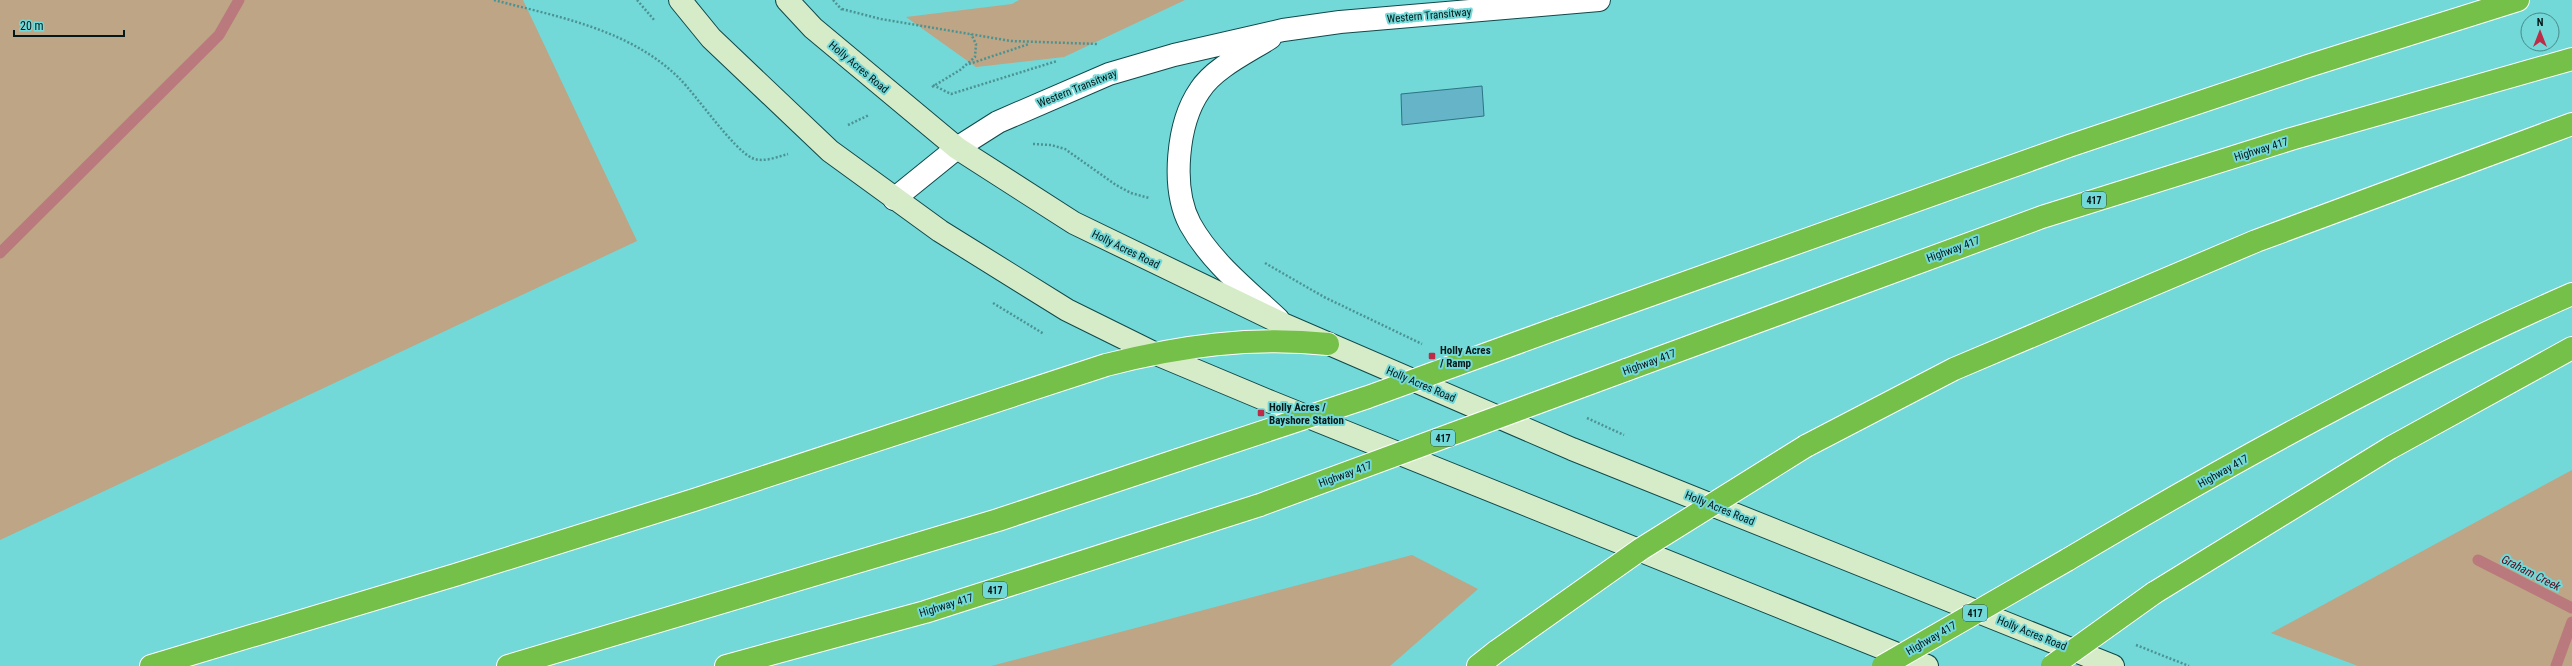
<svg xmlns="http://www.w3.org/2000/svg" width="2572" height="666" viewBox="0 0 2572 666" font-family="'Roboto Condensed',sans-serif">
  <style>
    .green { fill: #bda585 }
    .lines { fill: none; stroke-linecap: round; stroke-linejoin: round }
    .stream { stroke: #ba797c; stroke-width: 11 }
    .building { fill: #66b4c8; stroke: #2b7484 }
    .lane-casing { stroke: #10494a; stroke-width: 24 }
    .secondary-casing { stroke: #10494a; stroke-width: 24 }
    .highway-casing { stroke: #fff; stroke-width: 24 }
    .path { stroke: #4b9393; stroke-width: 2.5; stroke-dasharray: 2 2; stroke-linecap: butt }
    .lane { stroke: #fff; stroke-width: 22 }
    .secondary { stroke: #d6ecc8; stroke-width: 22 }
    .highway { stroke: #75c048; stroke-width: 22 }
    .highway-bridge-casing { stroke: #fff; stroke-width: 24; stroke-linecap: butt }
    .highway-bridge { stroke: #75c048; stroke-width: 22 }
    .poi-dot { fill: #bd2c47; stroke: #73d8d8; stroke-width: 1.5 }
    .labels { text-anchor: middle; stroke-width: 4; stroke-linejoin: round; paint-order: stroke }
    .shield { fill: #73d8d8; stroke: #255252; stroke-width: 1 }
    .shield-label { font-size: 10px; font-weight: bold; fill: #031818 }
    .street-label { font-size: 11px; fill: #031818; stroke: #73d8d8 }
    .poi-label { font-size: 11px; font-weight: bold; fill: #031818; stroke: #73d8d8; text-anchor: start }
    .water-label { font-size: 12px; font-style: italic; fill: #5a091b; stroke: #73d8d8 }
  </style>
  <rect width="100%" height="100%" fill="#73d8d8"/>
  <path class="green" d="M0,0h523l114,241 -637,299z
    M1019,0h166l-121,57 -88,10 -70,-50 106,-13z
    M2572,470v196h-214l-87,-33z
    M1412,555l66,34 -88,77h-399z"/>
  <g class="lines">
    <path class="stream" d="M0,253l219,-218 20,-35
      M2478,560l94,48
      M2556,666l16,-44"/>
  </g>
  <path class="building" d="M1482,86l2,30 -82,9 -1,-31z"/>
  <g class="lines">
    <defs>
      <path id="lane" d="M1270,38c-22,14 -56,30 -70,52 -23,33 -29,98 -10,134 21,38 57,66 88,95
        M894,199l63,-51 41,-26 111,-48 65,-19 109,-25 57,-8 259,-22"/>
      <path id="secondary" d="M680,0l31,38 119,113 110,80 127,79 87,43 117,49 656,264
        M787,0l26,28 144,120 117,75 209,101 289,125 541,217"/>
      <path id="highway" d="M1558,328l511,-182 239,-80 210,-66
        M1626,370l416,-153 249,-78 281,-80
        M1806,446l148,-77 302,-128 316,-117
        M2067,560c161,-96 333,-191 505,-266
        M2154,593l236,-145 182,-100
        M151,666l304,-91 239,-75 412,-135c74,-19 146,-29 222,-21
        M508,666l490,-146 180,-60
        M726,666l199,-54 335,-107
        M1478,666l19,-15"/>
    </defs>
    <use href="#lane" class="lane-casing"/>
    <use href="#secondary" class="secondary-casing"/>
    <use href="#highway" class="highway-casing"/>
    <path class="path" d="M494,0c64,17 135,29 185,78 18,18 54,71 73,80 11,5 25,-1 36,-4
      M637,0l18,21
      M833,0l9,10
      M842,9l39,10 130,22 87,3
      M969,64l60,-20
      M933,85l18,9 106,-33
      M932,87l28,-17 15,-13 1,-13 -5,-10
      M848,125l21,-10
      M1033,144l18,1 14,4 51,36 15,8 18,5
      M1265,263l59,34 98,47
      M993,303l51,31
      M1587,418l37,17
      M2136,645l53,21"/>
    <use href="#lane" class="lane"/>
    <use href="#secondary" class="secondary"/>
    <use href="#highway" class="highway"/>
    <defs>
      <path id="highway-bridge" d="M1178,460l190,-63 190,-69
        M1260,505l366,-135
        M1497,651l144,-102 165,-103
        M1883,666l184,-106
        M2052,666l102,-73"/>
    </defs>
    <use href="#highway-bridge" class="highway-bridge-casing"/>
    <use href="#highway-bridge" class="highway-bridge"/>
  </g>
  <g class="poi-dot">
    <rect x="1428" y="352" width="8" height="8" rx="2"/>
    <rect x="1257" y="409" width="8" height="8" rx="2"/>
  </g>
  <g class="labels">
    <g class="shield">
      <rect x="2082" y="192" width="24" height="16" rx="3"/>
      <rect x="1431" y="430" width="24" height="16" rx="3"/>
      <rect x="983" y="582" width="24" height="16" rx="3"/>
      <rect x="1963" y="605" width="24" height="16" rx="3"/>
    </g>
    <g class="shield-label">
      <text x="2094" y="204">417</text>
      <text x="1443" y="442">417</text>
      <text x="995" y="594">417</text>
      <text x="1975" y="617">417</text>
    </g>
    <g class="street-label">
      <text transform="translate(1429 15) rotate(-5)" y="4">Western Transitway</text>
      <text transform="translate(859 67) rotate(40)" y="4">Holly Acres Road</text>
      <text transform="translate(1077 88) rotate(-22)" y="4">Western Transitway</text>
      <text transform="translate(2261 149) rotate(-17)" y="4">Highway 417</text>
      <text transform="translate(1126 249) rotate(26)" y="4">Holly Acres Road</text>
      <text transform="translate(1953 249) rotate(-20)" y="4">Highway 417</text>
      <text transform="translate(1649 362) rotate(-20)" y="4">Highway 417</text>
      <text transform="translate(1421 384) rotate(23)" y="4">Holly Acres Road</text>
      <text transform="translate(2223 471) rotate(-29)" y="4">Highway 417</text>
      <text transform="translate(1345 474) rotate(-20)" y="4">Highway 417</text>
      <text transform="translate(1720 508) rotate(22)" y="4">Holly Acres Road</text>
      <text transform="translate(946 605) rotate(-17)" y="4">Highway 417</text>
      <text transform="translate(2032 633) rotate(22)" y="4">Holly Acres Road</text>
      <text transform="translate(1931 638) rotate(-30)" y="4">Highway 417</text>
    </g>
    <g class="poi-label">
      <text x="1440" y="354">Holly Acres<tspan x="1440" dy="13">/ Ramp</tspan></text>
      <text x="1269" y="411">Holly Acres /<tspan x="1269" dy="13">Bayshore Station</tspan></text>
    </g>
    <g class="water-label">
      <text transform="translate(2531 573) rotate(27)" y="4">Graham Creek</text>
    </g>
  </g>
  <g transform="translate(2540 32)"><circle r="19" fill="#73d8d8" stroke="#468b8b"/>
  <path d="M0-3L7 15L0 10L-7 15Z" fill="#bd2c47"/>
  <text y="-6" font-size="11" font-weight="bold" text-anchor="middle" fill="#031818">N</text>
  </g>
  <path d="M14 30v6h110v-6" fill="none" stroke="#031818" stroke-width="2"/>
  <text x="20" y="30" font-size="12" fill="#031818" stroke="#73d8d8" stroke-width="3" paint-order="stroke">20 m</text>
</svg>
